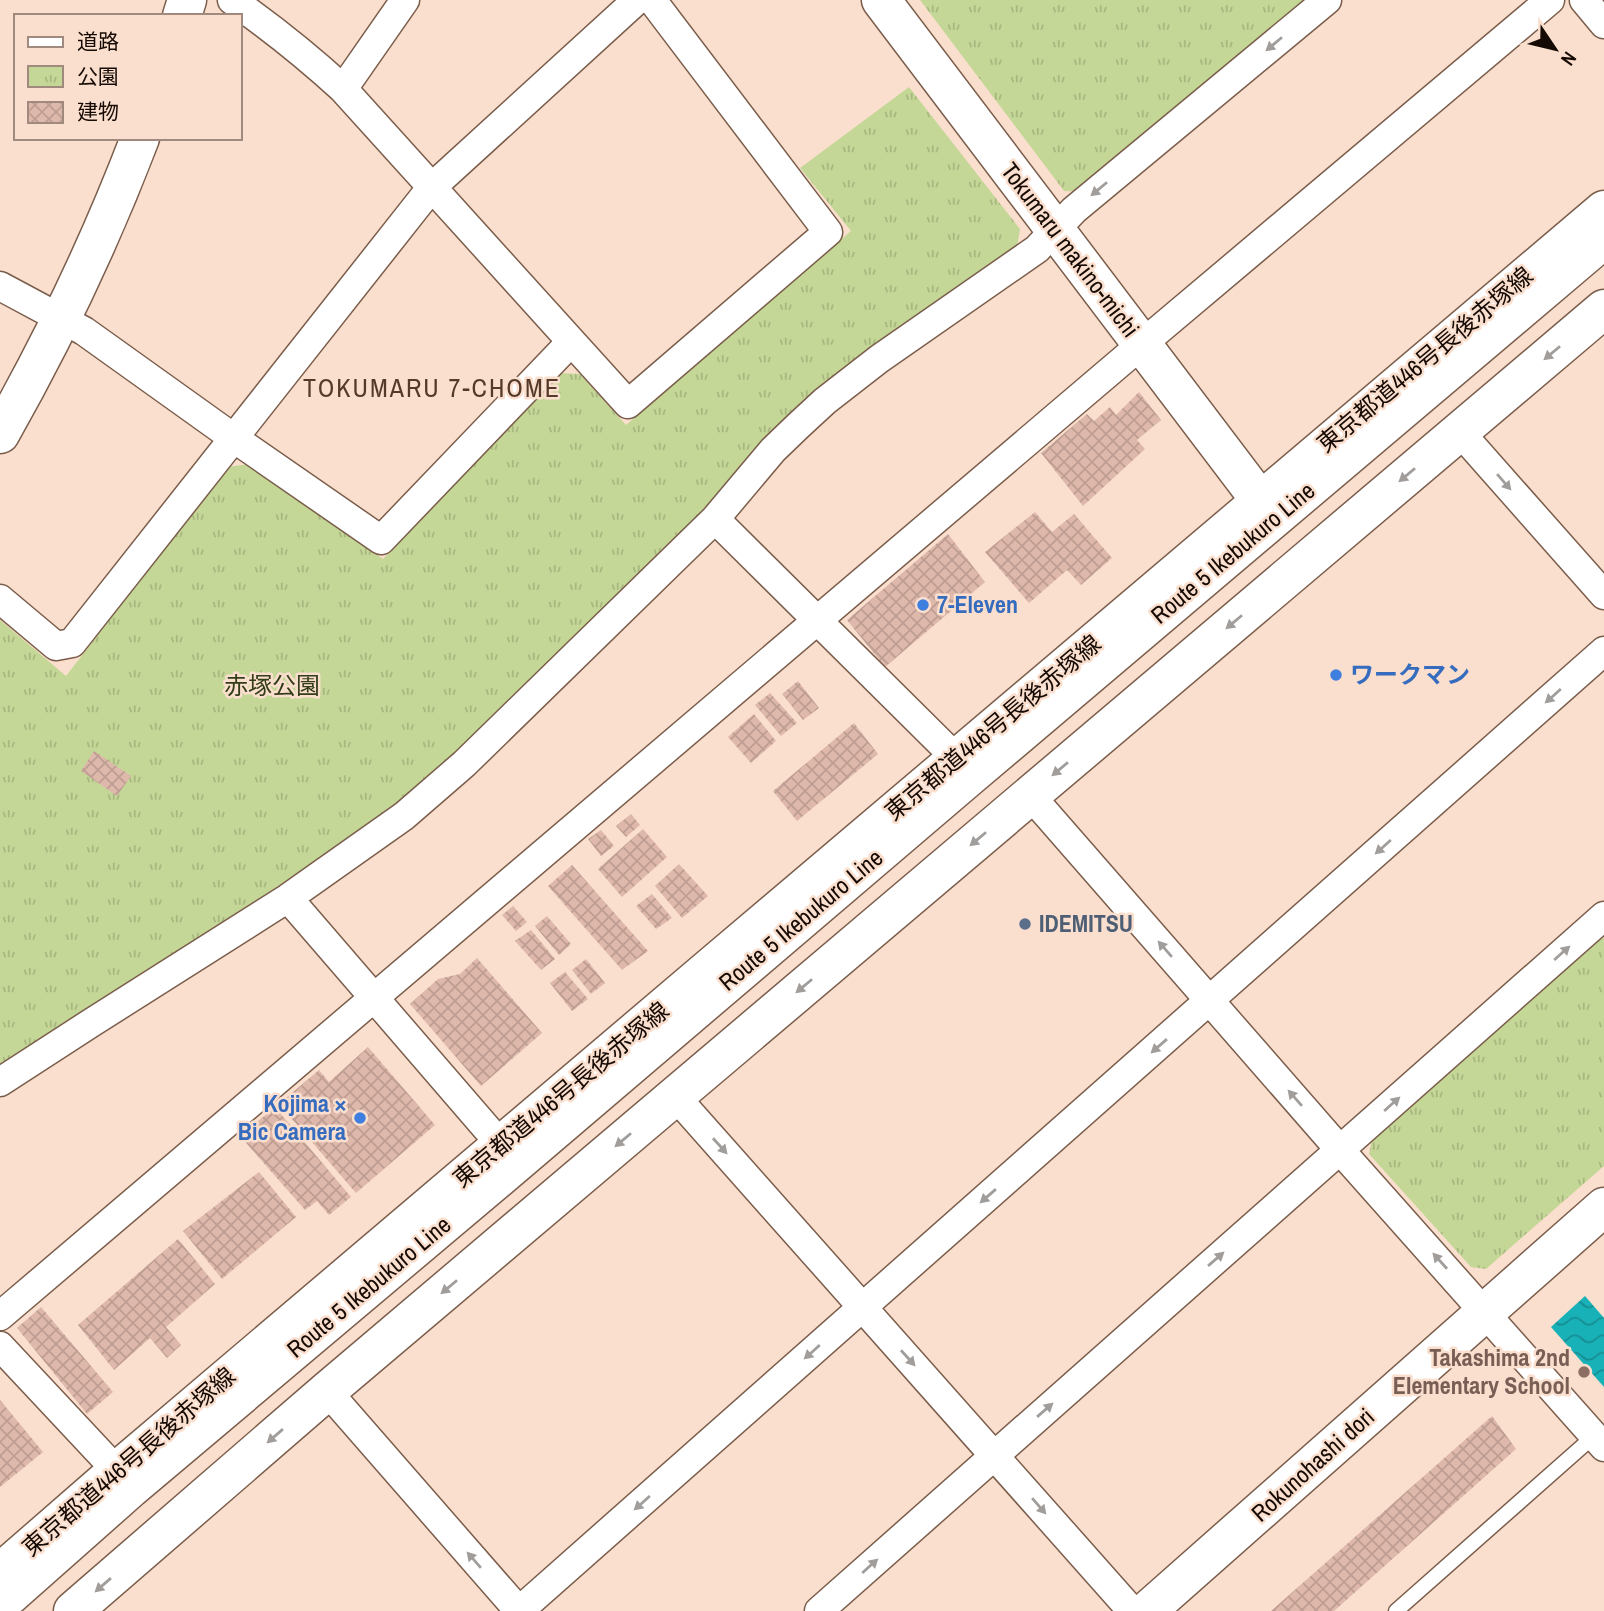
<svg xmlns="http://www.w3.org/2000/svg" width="1604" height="1611" viewBox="0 0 1604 1611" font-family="'Archivo Narrow','Noto Sans JP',sans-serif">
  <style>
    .park { fill: url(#park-tufts) }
    .water { fill: url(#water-waves) }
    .building { fill: url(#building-cross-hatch) }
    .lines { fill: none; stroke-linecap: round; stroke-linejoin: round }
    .lane-casing { stroke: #7a5d4b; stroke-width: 17 }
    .street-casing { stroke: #7a5d4b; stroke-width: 31 }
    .secondary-casing { stroke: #7a5d4b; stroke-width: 41 }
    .highway-casing { stroke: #7a5d4b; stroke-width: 41 }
    .lane { stroke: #fff; stroke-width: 14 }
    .street { stroke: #fff; stroke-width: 28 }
    .secondary { stroke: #fff; stroke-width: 38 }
    .highway { stroke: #fff; stroke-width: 38 }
    .oneway { fill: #a19d9b }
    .shop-dot { fill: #3f7fe0; stroke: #fbdfce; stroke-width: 2.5 }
    .service-dot { fill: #5c6f8a; stroke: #fbdfce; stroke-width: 2.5 }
    .education-dot { fill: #8d6e63; stroke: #fbdfce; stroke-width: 2.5 }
    .labels { text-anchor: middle; stroke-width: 5; stroke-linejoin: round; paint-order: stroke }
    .street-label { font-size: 24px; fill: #150a04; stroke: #fbdfce }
    .shop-label { font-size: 24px; font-weight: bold; fill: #366cbe; stroke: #fbdfce; text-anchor: start }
    .park-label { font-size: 24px; fill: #333d19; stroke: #fbdfce }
    .service-label { font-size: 24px; font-weight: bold; fill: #4e5e75; stroke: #fbdfce; text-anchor: start }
    .education-label { font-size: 24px; font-weight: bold; fill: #785e54; stroke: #fbdfce; text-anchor: end }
    .neighbourhood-label { font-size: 26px; letter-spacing: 2px; fill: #553a29; stroke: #fbdfce }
  </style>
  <defs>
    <pattern id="park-tufts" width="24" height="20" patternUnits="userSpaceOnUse" patternTransform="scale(1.75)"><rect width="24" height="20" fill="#c4d797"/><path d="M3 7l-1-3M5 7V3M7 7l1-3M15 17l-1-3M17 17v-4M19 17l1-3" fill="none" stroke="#a8b780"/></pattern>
    <pattern id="water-waves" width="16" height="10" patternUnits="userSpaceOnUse" patternTransform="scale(1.75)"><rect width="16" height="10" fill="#19b1b8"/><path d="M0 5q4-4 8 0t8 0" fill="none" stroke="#158e93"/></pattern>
    <pattern id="building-cross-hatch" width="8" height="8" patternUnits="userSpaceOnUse" patternTransform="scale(1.75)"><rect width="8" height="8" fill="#deb8ab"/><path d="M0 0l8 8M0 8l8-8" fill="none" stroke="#be9d92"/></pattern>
  </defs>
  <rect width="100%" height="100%" fill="#fbdfce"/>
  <path class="park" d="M920,0h387l-224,192 -19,-1z
    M909,87l111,142 -4,25 -310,257 -248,243 -62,51 -118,81 -278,182v-448l66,56 161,-209 22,-3 134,95 178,-186 19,1 46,51 225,-194 -51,-63z
    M1599,937l5,1v228l-118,103 -15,-2 -102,-113 4,-19z"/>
  <path class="water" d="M1585,1296l19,22v69l-53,-60z"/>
  <path class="building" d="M1139,392l22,28 -24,20 8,9 -62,57 -42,-53 46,-39 7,7 16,-14 6,8z
    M1035,512l17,20 22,-18 38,44 -31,27 -14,-15 -38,33 -44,-51z
    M948,534l37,48 -100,85 -38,-47z
    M798,681l21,27 -16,12 -21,-26z
    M770,693l27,30 -16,13 -26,-31z
    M754,714l22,27 -25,22 -23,-26z
    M854,723l24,31 -81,67 -24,-30z
    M94,751l37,25 -14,20 -36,-25z
    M631,814l9,11 -14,12 -10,-11z
    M643,829l24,28 -45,40 -24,-28z
    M601,830l13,16 -13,10 -13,-17z
    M679,864l29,32 -26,22 -27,-32z
    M572,865l76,86 -26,19 -74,-84z
    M652,894l20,24 -16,11 -20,-23z
    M513,906l14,16 -11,9 -14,-16z
    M547,916l24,28 -12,11 -24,-29z
    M531,930l24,29 -14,11 -26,-29z
    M477,958l65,75 -61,53 -71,-82 28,-25 22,-5z
    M586,959l19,24 -14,11 -19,-24z
    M565,972l23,27 -16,12 -22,-28z
    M368,1047l67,78 -79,68 -77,-89 40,-34 10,12z
    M275,1107l76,90 -22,18 -12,-14 -12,9 -65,-74z
    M259,1172l37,45 -74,62 -39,-48z
    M178,1239l37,45 -49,43 15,18 -14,13 -17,-20 -36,32 -36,-45z
    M41,1307l72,85 -26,22 -70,-86z
    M0,1400l43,52 -43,35z
    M1492,1416l24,33 -182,162h-63z"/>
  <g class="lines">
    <defs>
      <path id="lane" d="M1396,1611l198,-175"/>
      <path id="street" d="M232,0c40,28 75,56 111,89l285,315 200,-172 -176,-232
        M1584,0l20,24
        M343,89l62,-89
        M0,286l84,45 151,108 146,101 190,-198
        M1459,431l145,164
        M715,519l242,240
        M0,599l56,47 16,-3 359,-455 206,-188
        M1030,795l310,355 264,297
        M288,898l214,248
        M0,1082l91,-59 197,-125 116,-82 60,-52 251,-245 58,-69 26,-25 26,-24 54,-42 158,-110 37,-39 253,-210
        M675,1096l457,515
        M0,1316l1142,-972 408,-344
        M0,1346l117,125
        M327,1391l192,220
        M519,1611l1085,-960
        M819,1611l785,-695"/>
      <path id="secondary" d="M881,0l379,500
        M182,16l5,-16
        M0,434c54,-95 101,-194 140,-296
        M0,1573l117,-102c496,-420 990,-842 1487,-1261
        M73,1611l254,-220 1277,-1082
        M1147,1611l457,-404"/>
      <path id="highway" d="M0,1604l131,-116 383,-323 456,-389 634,-537"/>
    </defs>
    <use href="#lane" class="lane-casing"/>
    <use href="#street" class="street-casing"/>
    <use href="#secondary" class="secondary-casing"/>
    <use href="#highway" class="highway-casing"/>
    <use href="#lane" class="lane"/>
    <use href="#street" class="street"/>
    <use href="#secondary" class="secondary"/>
    <use href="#highway" class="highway"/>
  </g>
  <defs><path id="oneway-solid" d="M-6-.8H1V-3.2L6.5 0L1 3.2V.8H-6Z" transform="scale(1.75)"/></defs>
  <g class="oneway">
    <use href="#oneway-solid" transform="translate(1274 44) rotate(140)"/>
    <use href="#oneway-solid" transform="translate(1099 189) rotate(140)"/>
    <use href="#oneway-solid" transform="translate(1552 353) rotate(140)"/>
    <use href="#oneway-solid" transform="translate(1407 475) rotate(140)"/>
    <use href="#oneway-solid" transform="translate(1504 482) rotate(49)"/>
    <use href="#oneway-solid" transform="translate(1234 622) rotate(140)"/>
    <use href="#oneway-solid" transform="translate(1553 696) rotate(138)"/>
    <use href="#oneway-solid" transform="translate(1060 769) rotate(140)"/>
    <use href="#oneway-solid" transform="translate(978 839) rotate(140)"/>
    <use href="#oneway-solid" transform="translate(1383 847) rotate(138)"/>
    <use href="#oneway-solid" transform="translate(1165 949) rotate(-131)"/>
    <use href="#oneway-solid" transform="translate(1562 953) rotate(-42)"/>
    <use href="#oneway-solid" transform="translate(804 986) rotate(140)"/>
    <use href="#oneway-solid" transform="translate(1159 1046) rotate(139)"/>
    <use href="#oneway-solid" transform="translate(1295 1098) rotate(-131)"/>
    <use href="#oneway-solid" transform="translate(1392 1104) rotate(-42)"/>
    <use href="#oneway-solid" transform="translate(623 1140) rotate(140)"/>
    <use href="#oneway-solid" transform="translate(720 1146) rotate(48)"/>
    <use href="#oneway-solid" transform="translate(988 1196) rotate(139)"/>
    <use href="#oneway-solid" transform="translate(1216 1259) rotate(-41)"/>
    <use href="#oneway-solid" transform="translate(1440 1261) rotate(-132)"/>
    <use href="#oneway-solid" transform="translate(449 1287) rotate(140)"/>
    <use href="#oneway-solid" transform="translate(812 1352) rotate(138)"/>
    <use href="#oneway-solid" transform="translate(908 1358) rotate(48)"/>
    <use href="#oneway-solid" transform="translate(1045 1410) rotate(-41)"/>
    <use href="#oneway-solid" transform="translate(275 1436) rotate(139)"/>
    <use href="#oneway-solid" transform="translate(642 1503) rotate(138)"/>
    <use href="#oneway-solid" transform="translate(1039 1506) rotate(49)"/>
    <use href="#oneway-solid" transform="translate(474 1560) rotate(-131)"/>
    <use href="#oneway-solid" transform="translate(870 1566) rotate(-42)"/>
    <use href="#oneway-solid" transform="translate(103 1585) rotate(139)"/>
  </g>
  <g class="shop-dot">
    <circle cx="923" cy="605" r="7"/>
    <circle cx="1336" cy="675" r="7"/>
    <circle cx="360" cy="1118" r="7"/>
  </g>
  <circle class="service-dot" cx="1025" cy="924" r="7"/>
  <circle class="education-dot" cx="1584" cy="1372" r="7"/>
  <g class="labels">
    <g class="street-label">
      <text transform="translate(1070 250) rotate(53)" y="8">Tokumaru makino-michi</text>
      <text transform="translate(1425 360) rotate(-40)" y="8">東京都道446号長後赤塚線</text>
      <text transform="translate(1233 553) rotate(-40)" y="8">Route 5 Ikebukuro Line</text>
      <text transform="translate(993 728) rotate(-40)" y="8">東京都道446号長後赤塚線</text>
      <text transform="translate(801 920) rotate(-40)" y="8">Route 5 Ikebukuro Line</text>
      <text transform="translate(561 1095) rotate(-40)" y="8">東京都道446号長後赤塚線</text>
      <text transform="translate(369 1287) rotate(-40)" y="8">Route 5 Ikebukuro Line</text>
      <text transform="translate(129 1462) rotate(-41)" y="8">東京都道446号長後赤塚線</text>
      <text transform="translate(1313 1465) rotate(-42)" y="8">Rokunohashi dori</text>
    </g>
    <g class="shop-label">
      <text x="937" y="613">7-Eleven</text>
      <text x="1350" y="683">ワークマン</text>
      <text x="346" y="1112" text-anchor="end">Kojima ×<tspan x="346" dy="28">Bic Camera</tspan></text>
    </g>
    <g class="park-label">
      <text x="272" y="694">赤塚公園</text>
    </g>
    <g class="service-label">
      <text x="1039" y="932">IDEMITSU</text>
    </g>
    <g class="education-label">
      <text x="1570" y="1366">Takashima 2nd<tspan x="1570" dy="28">Elementary School</tspan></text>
    </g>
    <g class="neighbourhood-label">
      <text x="432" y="397">TOKUMARU 7-CHOME</text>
    </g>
  </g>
  <rect x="14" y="14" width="228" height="126" fill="#fbdfce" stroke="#9f8a7d" stroke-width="2"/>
  <rect x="28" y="37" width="35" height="10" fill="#ffffff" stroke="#9f8a7d" stroke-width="2"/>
  <text x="77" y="49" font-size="21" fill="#150a04">道路</text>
  <rect x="28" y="66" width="35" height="21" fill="url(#park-tufts)" stroke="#9f8a7d" stroke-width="2"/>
  <text x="77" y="84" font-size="21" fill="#150a04">公園</text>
  <rect x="28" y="102" width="35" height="21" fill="url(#building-cross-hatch)" stroke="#9f8a7d" stroke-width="2"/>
  <text x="77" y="119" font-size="21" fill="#150a04">建物</text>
  <g transform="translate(1555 49) rotate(125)" stroke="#fbdfce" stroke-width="5" paint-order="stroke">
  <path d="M0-5L12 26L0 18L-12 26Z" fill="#150a04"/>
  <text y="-10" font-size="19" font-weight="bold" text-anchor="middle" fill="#150a04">N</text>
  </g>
</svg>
